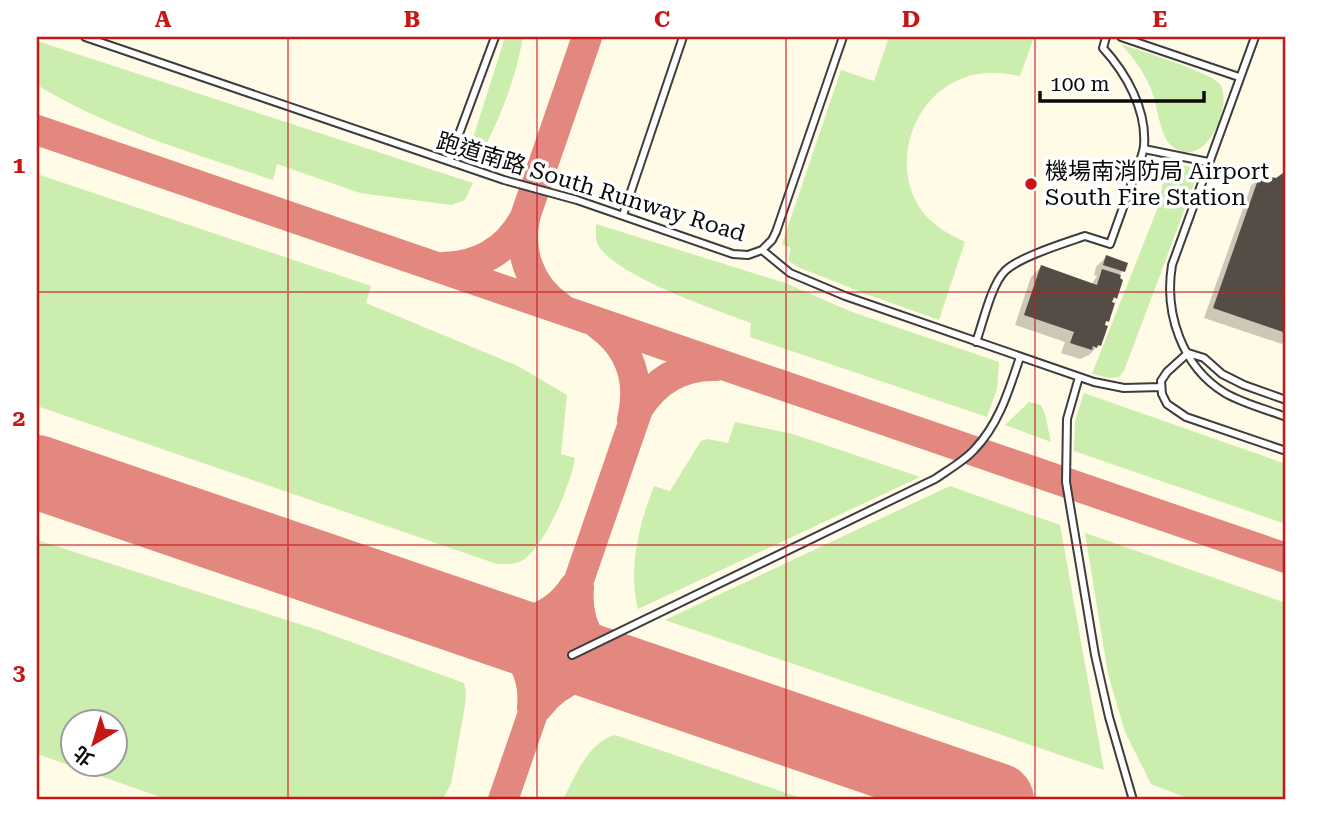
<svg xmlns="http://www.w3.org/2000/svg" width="1323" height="837" viewBox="0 0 1323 837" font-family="'Roboto Serif','Noto Sans TC',serif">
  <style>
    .green { fill: #cbedad; fill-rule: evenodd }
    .shadow { fill: #0003 }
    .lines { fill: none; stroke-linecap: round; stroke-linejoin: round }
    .taxiway { stroke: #e2887e; stroke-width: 30 }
    .runway { stroke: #e2887e; stroke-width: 74 }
    .building { fill: #544c45 }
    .service-casing { stroke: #3d3d3d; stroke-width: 10 }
    .service { stroke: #fff; stroke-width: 6 }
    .grid { fill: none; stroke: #c61616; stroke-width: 2; stroke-opacity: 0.55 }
    .poi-dot { fill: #c61616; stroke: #fff; stroke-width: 2.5 }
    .labels { text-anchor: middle; stroke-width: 7; stroke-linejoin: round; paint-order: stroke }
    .poi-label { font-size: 23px; fill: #0a0a0a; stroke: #fff; text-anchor: start }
    .street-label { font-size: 23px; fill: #0a0a0a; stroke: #fff }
    .neatline { fill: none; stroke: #c61616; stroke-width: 2.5 }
    .grid-label { font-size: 23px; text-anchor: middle; font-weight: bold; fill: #c61616 }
  </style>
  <rect width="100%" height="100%" fill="#fffbe7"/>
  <path class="green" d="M505,37h18c-8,44 -23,82 -44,121l-11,-4z
    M889,37h145l-14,39c-22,-5 -43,-5 -64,5 -48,23 -66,92 -31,134 11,12 25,20 40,27l-26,78 -73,-26 -68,-27 -10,-7 3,-12 -9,-4 59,-174 33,11z
    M37,41l436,142 -8,17 -14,5 -91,-12 -83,-29 -4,16c-80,-27 -164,-51 -236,-95z
    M1121,44c19,7 89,28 99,40 13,18 -12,87 -47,63 -14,-10 -15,-42 -22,-58 -8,-18 -17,-31 -30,-45z
    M1170,163l21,4 4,8 -1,9 -70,187 -5,6 -9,1 -18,-4 66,-167 8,-40z
    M37,174l334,112 -5,17 152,63 49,29 -6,59 14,4c-4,26 -30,88 -52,102 -8,5 -17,4 -26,4l-460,-158z
    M596,224l189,59 67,29 147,50 -2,27 -10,28 -237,-80 1,-14c-35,-13 -135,-47 -153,-78 -3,-6 -2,-14 -2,-21z
    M1084,393l202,71v60l-212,-73 1,-30z
    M1029,402l12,3 4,9 6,28 -46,-17z
    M735,422l58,12 127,43 -282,132c-10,-39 1,-86 16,-123l16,5 31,-50 6,-2 21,4z
    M950,486l110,39 44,245 -439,-150z
    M1085,533l201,70v197h-94l-41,-16 -26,-52 -17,-58z
    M37,540l284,91 143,52 2,9 -1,13 -14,79 -9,16h-273l-132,-46zM74,722h42v42h-42z
    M615,735l192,65h-244c11,-22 25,-58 52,-65z"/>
  <path class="shadow" d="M1286,173v167l-4,4 -78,-26 47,-132 10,-10 15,4z
    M1106,257l17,14 -4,4 -4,23 -5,5 -3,18 -5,5 -3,19 -10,10 -9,4 -19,-6 4,-11 -50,-17 16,-48 10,-10 50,18 6,-9 -3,-1 2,-8z"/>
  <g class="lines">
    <path class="taxiway" d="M37,130l1249,428
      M443,267c38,-1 66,-18 83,-52
      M560,307c-31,-21 -43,-57 -34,-93l61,-177
      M599,325c32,23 42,57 33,95
      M579,588c-4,47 21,68 58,89
      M475,621c36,14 61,45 57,86
      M480,622c38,5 72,-1 94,-35
      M538,707c23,-30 57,-40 93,-32
      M877,759l76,41
      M503,800l135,-391c18,-29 44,-44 78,-43"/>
    <path class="runway" d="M37,472l960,328"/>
  </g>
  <path class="building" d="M1286,171v162l-73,-25 47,-134 16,4z
    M1106,255l22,8 -3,9 -22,-7z
    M1041,265l56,20 5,-16 19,6 -1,3 3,2 -6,19 -3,-2 -2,5 3,1 -6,19 -3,-1 -1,4 3,1 -7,20 -3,-1 -1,3 -4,-2 -1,4 -22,-7 4,-11 -50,-17z"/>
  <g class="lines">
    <defs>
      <path id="service" d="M85,37l419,143 73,20 156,54 15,1 14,-5 28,23 55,23 249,86 30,6 37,-1
        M1121,37l118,40
        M1255,37l-83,228c-8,48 10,102 53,128 19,11 41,16 61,24
        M1144,149l64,13
        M449,161l46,-124
        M623,215l60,-178
        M762,250l10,-10 4,-8 67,-195
        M976,342c7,-19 15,-57 29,-71 14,-14 60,-28 80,-35l25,8c8,-22 16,-45 24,-67 3,-10 9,-21 10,-31 3,-36 -18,-73 -41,-98l3,-11
        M1188,353l-21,19 -6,9 1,13 5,10 19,13 100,34
        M1188,353l16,5 18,16 22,11 42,15
        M1079,377l-12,42 -1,63 29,173 14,62 24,83
        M572,655l363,-176c13,-9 29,-18 39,-29 25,-26 35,-60 46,-93"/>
    </defs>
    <use href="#service" class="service-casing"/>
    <use href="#service" class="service"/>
  </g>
  <path class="grid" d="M288,37v763M537,37v763M786,37v763M1035,37v763M37,292h1249M37,545h1249"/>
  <circle class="poi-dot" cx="1031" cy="184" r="7"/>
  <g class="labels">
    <g class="poi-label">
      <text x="1045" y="179">機場南消防局 Airport<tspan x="1045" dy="26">South Fire Station</tspan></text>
    </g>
    <g class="street-label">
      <text transform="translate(591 187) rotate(17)" y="8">跑道南路 South Runway Road</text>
    </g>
  </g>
  <rect width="1323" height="837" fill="none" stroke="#ffffff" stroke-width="77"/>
  <g transform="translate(94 743) rotate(218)"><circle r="33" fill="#ffffff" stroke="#9d9d9d" stroke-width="2"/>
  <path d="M0-5L12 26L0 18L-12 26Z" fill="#c61616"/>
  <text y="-10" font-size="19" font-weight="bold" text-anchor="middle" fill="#0a0a0a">北</text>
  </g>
  <path d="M1040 91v10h164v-10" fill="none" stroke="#0a0a0a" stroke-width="3.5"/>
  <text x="1050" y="91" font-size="21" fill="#0a0a0a" stroke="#ffffff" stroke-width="5" paint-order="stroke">100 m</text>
  <rect x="38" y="38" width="1246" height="760" class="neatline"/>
  <g class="grid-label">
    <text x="163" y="27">A</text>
    <text x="412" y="27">B</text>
    <text x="662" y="27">C</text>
    <text x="911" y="27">D</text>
    <text x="1160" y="27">E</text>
    <text x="19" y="173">1</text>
    <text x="19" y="426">2</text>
    <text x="19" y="680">3</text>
  </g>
</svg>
